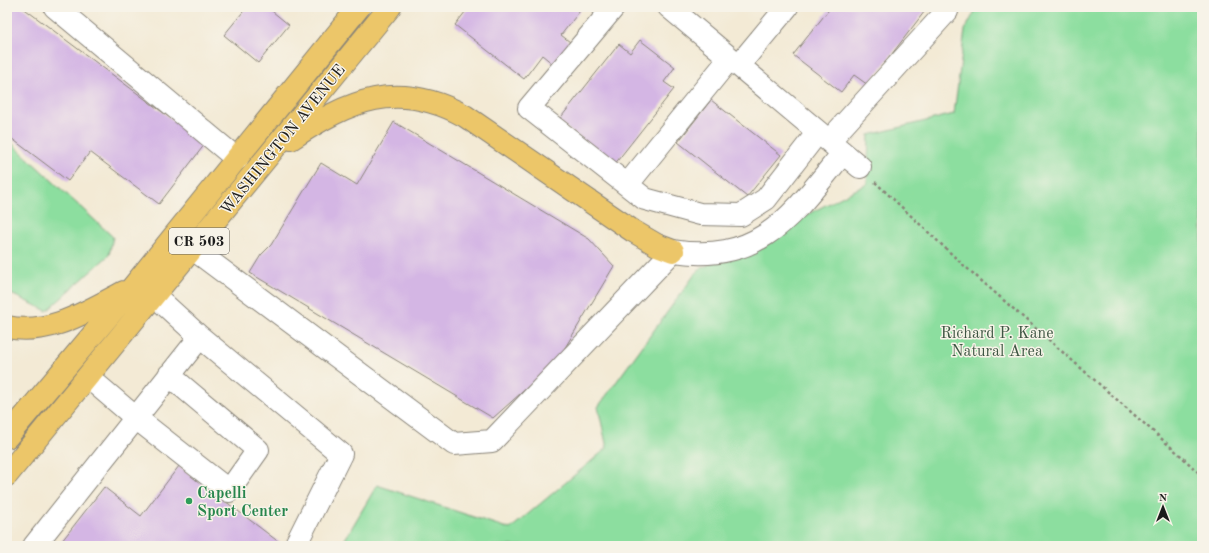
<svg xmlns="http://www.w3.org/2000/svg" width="1209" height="553" viewBox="0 0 1209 553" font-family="'Old Standard TT',serif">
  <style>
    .green { fill: #8cde9f; stroke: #547d5e }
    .building { fill: #d4b6e4 }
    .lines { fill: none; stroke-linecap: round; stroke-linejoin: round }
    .minor-casing { stroke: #888378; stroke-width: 24 }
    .major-casing { stroke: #888378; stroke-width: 24 }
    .path { stroke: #888378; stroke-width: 2.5; stroke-dasharray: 3 3; stroke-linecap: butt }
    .minor { stroke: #fff; stroke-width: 22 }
    .major { stroke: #ecc669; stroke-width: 22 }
    .leisure-dot { fill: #2e9e5b; stroke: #f7f3e8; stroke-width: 1.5 }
    .labels { text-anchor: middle; stroke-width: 3; stroke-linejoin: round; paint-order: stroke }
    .shield { fill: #f7f3e8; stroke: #5e5c59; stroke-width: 1 }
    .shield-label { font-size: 15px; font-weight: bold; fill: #1c1c1c }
    .street-label { font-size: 16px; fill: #1c1c1c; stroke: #f7f3e8 }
    .park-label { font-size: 16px; fill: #3e5643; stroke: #f7f3e8 }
    .leisure-label { font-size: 16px; font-weight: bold; fill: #27864d; stroke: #f7f3e8; text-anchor: start }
  </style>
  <rect width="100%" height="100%" fill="#f7f3e8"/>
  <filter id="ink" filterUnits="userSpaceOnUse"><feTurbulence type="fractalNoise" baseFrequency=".025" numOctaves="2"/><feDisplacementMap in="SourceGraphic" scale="8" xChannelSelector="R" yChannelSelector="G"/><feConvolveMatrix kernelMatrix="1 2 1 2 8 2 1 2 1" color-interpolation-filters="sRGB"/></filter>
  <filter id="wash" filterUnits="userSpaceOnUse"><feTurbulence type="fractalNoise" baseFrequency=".012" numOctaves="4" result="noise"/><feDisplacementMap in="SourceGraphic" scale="16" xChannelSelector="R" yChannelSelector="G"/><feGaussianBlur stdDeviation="0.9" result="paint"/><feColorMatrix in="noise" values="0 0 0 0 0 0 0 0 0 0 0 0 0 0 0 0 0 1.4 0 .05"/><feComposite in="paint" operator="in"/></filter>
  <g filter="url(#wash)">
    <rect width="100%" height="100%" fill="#f3ead5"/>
    <path class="green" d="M977,7h225v539h-861l36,-61 133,44 97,-81 -9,-41 100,-137 169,-86 2,-49 85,-21 11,-84z
      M7,139l106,98 -4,18 -62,56 -40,-19z"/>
    <g id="blocks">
      <path class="building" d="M7,7h15l183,137 -46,60 -69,-52 -22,29 -61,-46z
        M247,7h20l22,18 -31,38 -34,-28z
        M469,7h114l-22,28 9,7 -17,22 -11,-9 -18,24 -69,-54z
        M831,7h97l-60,78 -14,-10 -13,17 -48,-37z
        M640,40l35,27 -11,15 10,7 -60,76 -56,-44 61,-77 11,9z
        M711,100l70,55 -34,42 -69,-55z
        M394,122l195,117 25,27 -57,95 -64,57 -243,-145 11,-18 10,-10 50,-82 36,22z
        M179,466l105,80h-226l46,-59 37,29z"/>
    </g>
  </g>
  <g filter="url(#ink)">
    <use href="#blocks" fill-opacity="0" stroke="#888378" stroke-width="1"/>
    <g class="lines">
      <defs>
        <path id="minor" d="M55,7l182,152
          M614,7l-85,101 116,91 55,15 41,1 25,-16 52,-67
          M669,7l191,160
          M739,65l48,-58
          M829,141l118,-130 1,-4
          M627,185l103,-127
          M193,249l261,195 38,-3 181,-190c88,14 120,-37 170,-98
          M154,295l46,42 141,117 -46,92
          M88,377l48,41 93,73 29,-41 -89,-75
          M34,546l166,-209"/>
        <path id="major" d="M291,139c59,-39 106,-60 174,-23l168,115 24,14 16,6
          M7,327c43,9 80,-16 117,-35
          M7,437l125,-149 227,-281
          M7,475l383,-468"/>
      </defs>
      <use href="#minor" class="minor-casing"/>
      <use href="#major" class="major-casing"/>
      <path class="path" d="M875,182l85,80 220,193 22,21"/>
      <use href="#minor" class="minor"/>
      <use href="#major" class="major"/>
    </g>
  </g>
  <circle class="leisure-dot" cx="189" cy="501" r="4"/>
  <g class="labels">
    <rect class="shield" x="169" y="228" width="60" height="26" rx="3"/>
    <g class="shield-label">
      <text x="199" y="246">CR 503</text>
    </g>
    <g class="street-label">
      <text transform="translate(282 139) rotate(-51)" y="6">WASHINGTON AVENUE</text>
    </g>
    <g class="park-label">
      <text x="997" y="338">Richard P. Kane<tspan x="997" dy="18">Natural Area</tspan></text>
    </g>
    <g class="leisure-label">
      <text x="197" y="498">Capelli<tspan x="197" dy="18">Sport Center</tspan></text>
    </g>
  </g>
  <rect width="1209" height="553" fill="none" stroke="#f7f3e8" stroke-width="24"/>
  <g transform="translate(1163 507)" stroke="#f7f3e8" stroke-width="3" paint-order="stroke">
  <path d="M0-3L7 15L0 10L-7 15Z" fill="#1c1c1c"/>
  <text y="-6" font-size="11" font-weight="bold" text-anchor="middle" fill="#1c1c1c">N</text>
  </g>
</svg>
